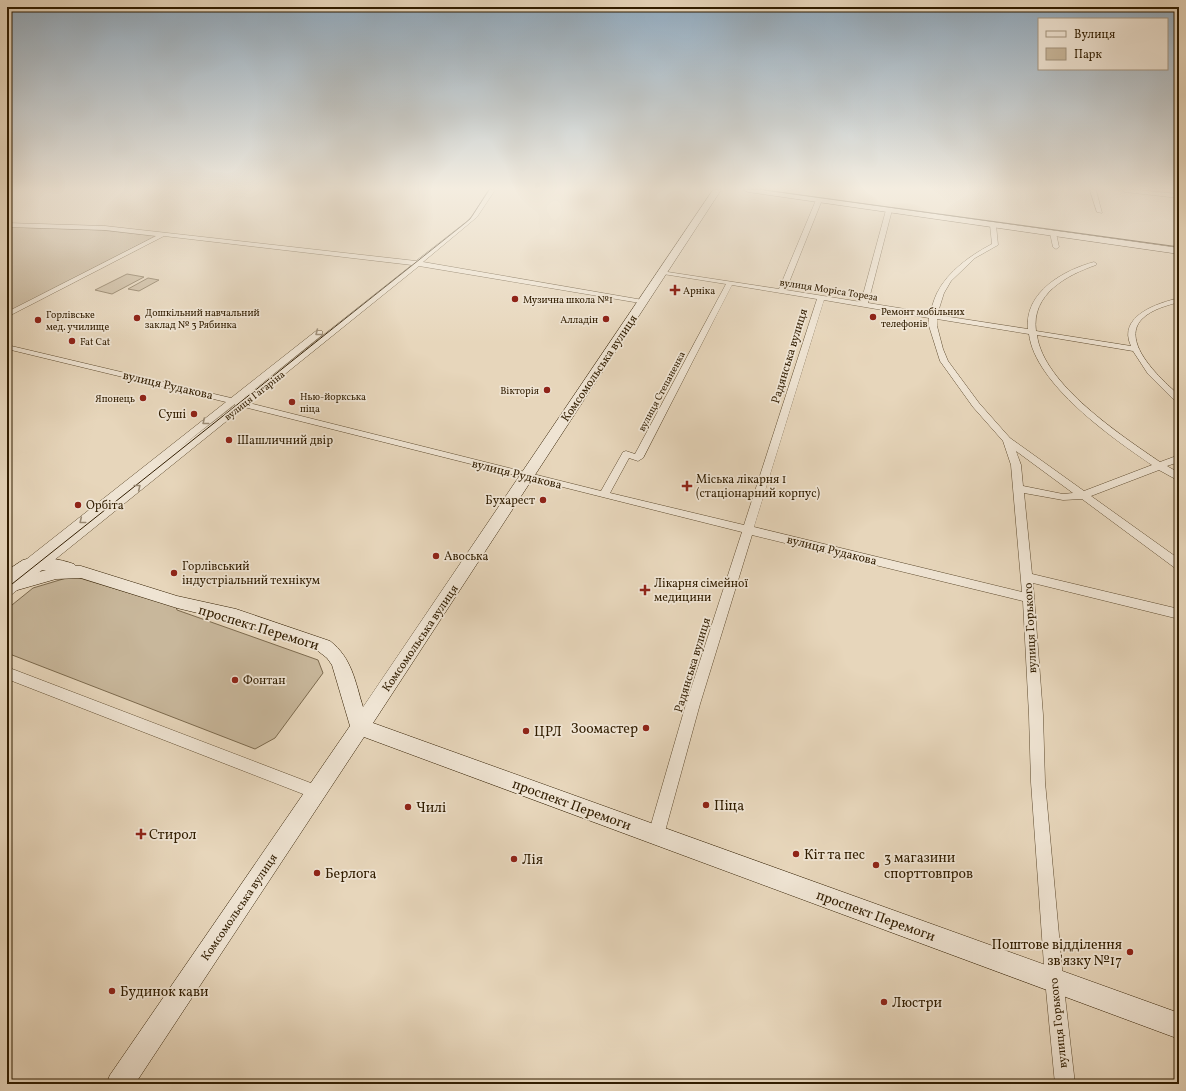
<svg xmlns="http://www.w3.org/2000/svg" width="1186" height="1091" viewBox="0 0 1186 1091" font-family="Vollkorn,serif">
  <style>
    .green { fill: #c8b79b; stroke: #7c6a4e }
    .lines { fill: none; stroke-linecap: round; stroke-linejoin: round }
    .street-casing { stroke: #5e4b2f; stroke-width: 1 }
    .secondary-casing { stroke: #311d00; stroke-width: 1 }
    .street { fill: #efe4d3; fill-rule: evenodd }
    .secondary { fill: #efe4d3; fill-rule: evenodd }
    .tram { stroke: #311d00; stroke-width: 1 }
    .oneway { stroke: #9a8a74 }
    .poi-dot { fill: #8f2418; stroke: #efe4d3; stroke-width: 1.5 }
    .labels { text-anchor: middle; stroke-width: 3.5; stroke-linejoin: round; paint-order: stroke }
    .far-street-label { font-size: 10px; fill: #311d00; stroke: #efe4d3 }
    .far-poi-label { font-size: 10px; fill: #311d00; stroke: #efe4d3; text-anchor: start }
    .street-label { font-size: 12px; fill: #311d00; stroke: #efe4d3 }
    .poi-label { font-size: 12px; fill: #311d00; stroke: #efe4d3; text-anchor: start }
    .near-street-label { font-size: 14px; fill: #311d00; stroke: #efe4d3 }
    .near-poi-label { font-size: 14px; fill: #311d00; stroke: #efe4d3; text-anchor: start }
  </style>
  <rect width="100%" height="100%" fill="#e7d6bb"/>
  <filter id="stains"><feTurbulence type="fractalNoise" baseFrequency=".005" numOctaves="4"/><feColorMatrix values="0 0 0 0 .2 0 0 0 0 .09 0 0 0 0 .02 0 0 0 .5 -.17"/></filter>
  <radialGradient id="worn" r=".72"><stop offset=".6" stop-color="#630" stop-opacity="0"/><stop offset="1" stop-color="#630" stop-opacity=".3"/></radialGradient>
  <path class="green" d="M7,227l95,3 54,6 -149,77z
    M127,274l17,3 -32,17 -17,-4z
    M148,278l11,2 -20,11 -11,-2z
    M73,576l103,31 1,3 141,50 5,13 -48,65 -20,11 -248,-96v-44l26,-21z"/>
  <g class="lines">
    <defs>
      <path id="street" d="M489,190h6l-18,27 -54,45 220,38h3v4l-227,-38 -170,137 352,88 22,-39 3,-1 9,3 91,-170 -63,-10 -2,-1v-2l118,18 37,-89 3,-2 3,2 -36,90 75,12 25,-92 3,-2 3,2 -24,93 62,10c2,-6 4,-14 7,-20 11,-22 34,-38 55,-49l-2,-19 3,-2 3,2 2,20 -23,13 -24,23 -7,12 -7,22 91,14c-4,-37 36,-59 66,-67l3,2 -1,1c-29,10 -65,29 -60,66l95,15c-14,-30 27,-43 48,-48v4c-13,4 -27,7 -37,17 -23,23 21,62 37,76v8l-3,-1 -28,-28 -15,-23 -96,-16c6,49 85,101 123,127l19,-7v7l-12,4 12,7v8l-20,-11 -68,26 88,63v10l-4,-1 -93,-69 -19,1 -39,-7 8,81 147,35v10l-146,-36 10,132 2,67 18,197 12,105h-20l-10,-105 -14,-197 -2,-67 -6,-114 -271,-66 -52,169 -36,131 -3,5 -5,3 -5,-3 -3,-5 38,-131 56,-172 -498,-125 -233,188 -4,2v-12l21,-16 -5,-1 -2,-3 2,-3 203,-160 -219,-53v-4l224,53 85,-67h6v4l-82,66 172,-136 -248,-29 -157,81v-5l149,-76 -51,-6 -98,-3v-4l98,3 311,35 49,-38 8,-8zM732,285l85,14 -73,226 -134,-32 19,-35 9,3 5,-3zM824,300l105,18v8l11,35 33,46 30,34 8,24 11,127 -268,-65zM937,319l92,15c6,50 83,104 123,131l-68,26 -74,-53 -31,-35 -31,-42 -5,-12 -6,-23zM235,404v1l-58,45zM1016,451l57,42 -10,1 -40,-8 -2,-21z
        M1090,190h6l6,23 -5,-1z
        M1122,190h16l41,4v4l-54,-6z
        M1053,231l3,2 3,14 -3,2 -3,-2 -3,-14z
        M7,667l309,118 5,2 2,5 -2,5 -5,2 -309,-120z"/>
      <path id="secondary" d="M713,190h8l-348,533 806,290v26l-815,-302 -229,347h-29l4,-9 240,-349 -18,-61 -5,-7 -9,-7 -83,-29 -58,-14 -96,-30 -25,1 -49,14v-22c5,-4 11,-8 16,-11 16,-5 37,-1 51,4l2,2h5l96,30 59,13 94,32c22,17 25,40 33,66zM46,570l-24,7 8,-6z
        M744,190h19l416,58v6l-431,-62z"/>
    </defs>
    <use href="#street" class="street-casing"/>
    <use href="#secondary" class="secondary-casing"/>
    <use href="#street" class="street"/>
    <use href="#secondary" class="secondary"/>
    <path class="tram" d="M764,190l415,57
      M7,588l457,-364 6,-5 19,-29"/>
  </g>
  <defs><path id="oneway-chevron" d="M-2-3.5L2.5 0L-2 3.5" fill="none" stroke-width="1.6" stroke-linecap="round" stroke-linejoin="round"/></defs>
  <g class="oneway">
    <use href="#oneway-chevron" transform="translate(318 333) rotate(142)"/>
    <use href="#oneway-chevron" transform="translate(205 422) rotate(141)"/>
    <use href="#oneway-chevron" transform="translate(138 487) rotate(-39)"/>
    <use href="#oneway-chevron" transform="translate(82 521) rotate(141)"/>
  </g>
  <linearGradient id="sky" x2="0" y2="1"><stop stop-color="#8fa8bc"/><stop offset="0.55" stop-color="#f4ede0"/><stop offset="1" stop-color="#f4ede0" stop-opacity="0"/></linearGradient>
  <rect width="1186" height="343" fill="url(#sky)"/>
  <g class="poi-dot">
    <path d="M673 284h4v4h4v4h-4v4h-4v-4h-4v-4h4z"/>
    <circle cx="515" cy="299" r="4"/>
    <circle cx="873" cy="317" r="4"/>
    <circle cx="137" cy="318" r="4"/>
    <circle cx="606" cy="319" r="4"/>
    <circle cx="38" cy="320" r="4"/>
    <circle cx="72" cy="341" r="4"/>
    <circle cx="547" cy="390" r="4"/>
    <circle cx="143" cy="398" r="4"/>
    <circle cx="292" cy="402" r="4"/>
    <circle cx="194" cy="414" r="4"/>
    <circle cx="229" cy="440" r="4"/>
    <path d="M685 480h4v4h4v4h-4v4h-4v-4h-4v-4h4z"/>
    <circle cx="543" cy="500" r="4"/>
    <circle cx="78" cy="505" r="4"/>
    <circle cx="436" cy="556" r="4"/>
    <circle cx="174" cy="573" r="4"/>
    <path d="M643 584h4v4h4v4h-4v4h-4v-4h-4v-4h4z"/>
    <circle cx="235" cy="680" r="4"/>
    <circle cx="646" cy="728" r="4"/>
    <circle cx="526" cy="731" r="4"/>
    <circle cx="706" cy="805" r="4"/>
    <circle cx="408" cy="807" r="4"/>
    <path d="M139 828h4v4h4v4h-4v4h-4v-4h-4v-4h4z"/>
    <circle cx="796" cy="854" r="4"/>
    <circle cx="514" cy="859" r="4"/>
    <circle cx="876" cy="865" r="4"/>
    <circle cx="317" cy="873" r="4"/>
    <circle cx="1130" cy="952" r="4"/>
    <circle cx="112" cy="991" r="4"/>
    <circle cx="884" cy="1002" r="4"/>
  </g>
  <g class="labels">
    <g class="far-street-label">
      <text transform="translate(829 289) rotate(9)" y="4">вулиця Моріса Тореза</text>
      <text transform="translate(661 391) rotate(-62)" y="4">вулиця Степаненка</text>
      <text transform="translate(254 395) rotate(-38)" y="4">вулиця Гагаріна</text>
    </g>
    <g class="far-poi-label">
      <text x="683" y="294">Арніка</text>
      <text x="523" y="303">Музична школа №1</text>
      <text x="881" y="315">Ремонт мобільних<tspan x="881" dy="12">телефонів</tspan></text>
      <text x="145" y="316">Дошкільний навчальний<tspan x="145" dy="12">заклад № 3 Рябинка</tspan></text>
      <text x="46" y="318">Горлівське<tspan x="46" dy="12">мед. училище</tspan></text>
      <text x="598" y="323" text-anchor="end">Алладін</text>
      <text x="80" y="345">Fat Cat</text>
      <text x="539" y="394" text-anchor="end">Вікторія</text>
      <text x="300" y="400">Нью-йоркська<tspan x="300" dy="12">піца</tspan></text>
      <text x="135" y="402" text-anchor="end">Японець</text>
    </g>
    <g class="street-label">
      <text transform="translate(789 356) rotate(-73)" y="4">Радянська вулиця</text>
      <text transform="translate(599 368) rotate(-56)" y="4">Комсомольська вулиця</text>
      <text transform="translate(168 385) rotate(13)" y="4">вулиця Рудакова</text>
      <text transform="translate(517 474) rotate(14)" y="4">вулиця Рудакова</text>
      <text transform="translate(832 550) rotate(14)" y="4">вулиця Рудакова</text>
      <text transform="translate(1030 628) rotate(-93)" y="4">вулиця Горького</text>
      <text transform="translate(420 638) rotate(-56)" y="4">Комсомольська вулиця</text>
      <text transform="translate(692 665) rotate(-73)" y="4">Радянська вулиця</text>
      <text transform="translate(239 907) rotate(-56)" y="4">Комсомольська вулиця</text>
      <text transform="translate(1058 1023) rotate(-96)" y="4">вулиця Горького</text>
    </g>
    <g class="poi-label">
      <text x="186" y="418" text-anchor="end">Суші</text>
      <text x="237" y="444">Шашличний двір</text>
      <text x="696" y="483">Міська лікарня 1<tspan x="696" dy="14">(стаціонарний корпус)</tspan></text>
      <text x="535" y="504" text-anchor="end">Бухарест</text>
      <text x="86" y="509">Орбіта</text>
      <text x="444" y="560">Авоська</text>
      <text x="182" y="570">Горлівський<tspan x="182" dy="14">індустріальний технікум</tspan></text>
      <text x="654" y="587">Лікарня сімейної<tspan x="654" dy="14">медицини</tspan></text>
      <text x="243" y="684">Фонтан</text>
    </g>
    <g class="near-street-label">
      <text transform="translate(259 627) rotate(17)" y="5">проспект Перемоги</text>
      <text transform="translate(572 804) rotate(20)" y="5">проспект Перемоги</text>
      <text transform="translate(876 915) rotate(20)" y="5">проспект Перемоги</text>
    </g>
    <g class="near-poi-label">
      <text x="638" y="733" text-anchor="end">Зоомастер</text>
      <text x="534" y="736">ЦРЛ</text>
      <text x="714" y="810">Піца</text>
      <text x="416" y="812">Чилі</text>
      <text x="149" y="839">Стирол</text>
      <text x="804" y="859">Кіт та пес</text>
      <text x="884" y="862">3 магазини<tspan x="884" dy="16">спорттовпров</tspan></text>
      <text x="522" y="864">Лія</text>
      <text x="325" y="878">Берлога</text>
      <text x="1122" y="949" text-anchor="end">Поштове відділення<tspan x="1122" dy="16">зв'язку №17</tspan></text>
      <text x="120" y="996">Будинок кави</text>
      <text x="892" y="1007">Люстри</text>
    </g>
  </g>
  <rect width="1186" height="1091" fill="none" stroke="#e7d6bb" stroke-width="24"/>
  <rect x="8" y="8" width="1170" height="1075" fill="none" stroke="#311d00" stroke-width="2"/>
  <rect x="12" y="12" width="1162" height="1067" fill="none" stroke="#311d00"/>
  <rect x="1038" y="18" width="130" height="52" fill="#efe4d3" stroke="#a3947f"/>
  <rect x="1046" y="31" width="20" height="6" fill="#efe4d3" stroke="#a3947f"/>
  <text x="1074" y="38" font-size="12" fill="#311d00">Вулиця</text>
  <rect x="1046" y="48" width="20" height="12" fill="#c8b79b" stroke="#a3947f"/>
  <text x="1074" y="58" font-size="12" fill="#311d00">Парк</text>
  <rect width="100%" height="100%" filter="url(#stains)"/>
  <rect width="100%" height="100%" fill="url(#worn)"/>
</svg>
